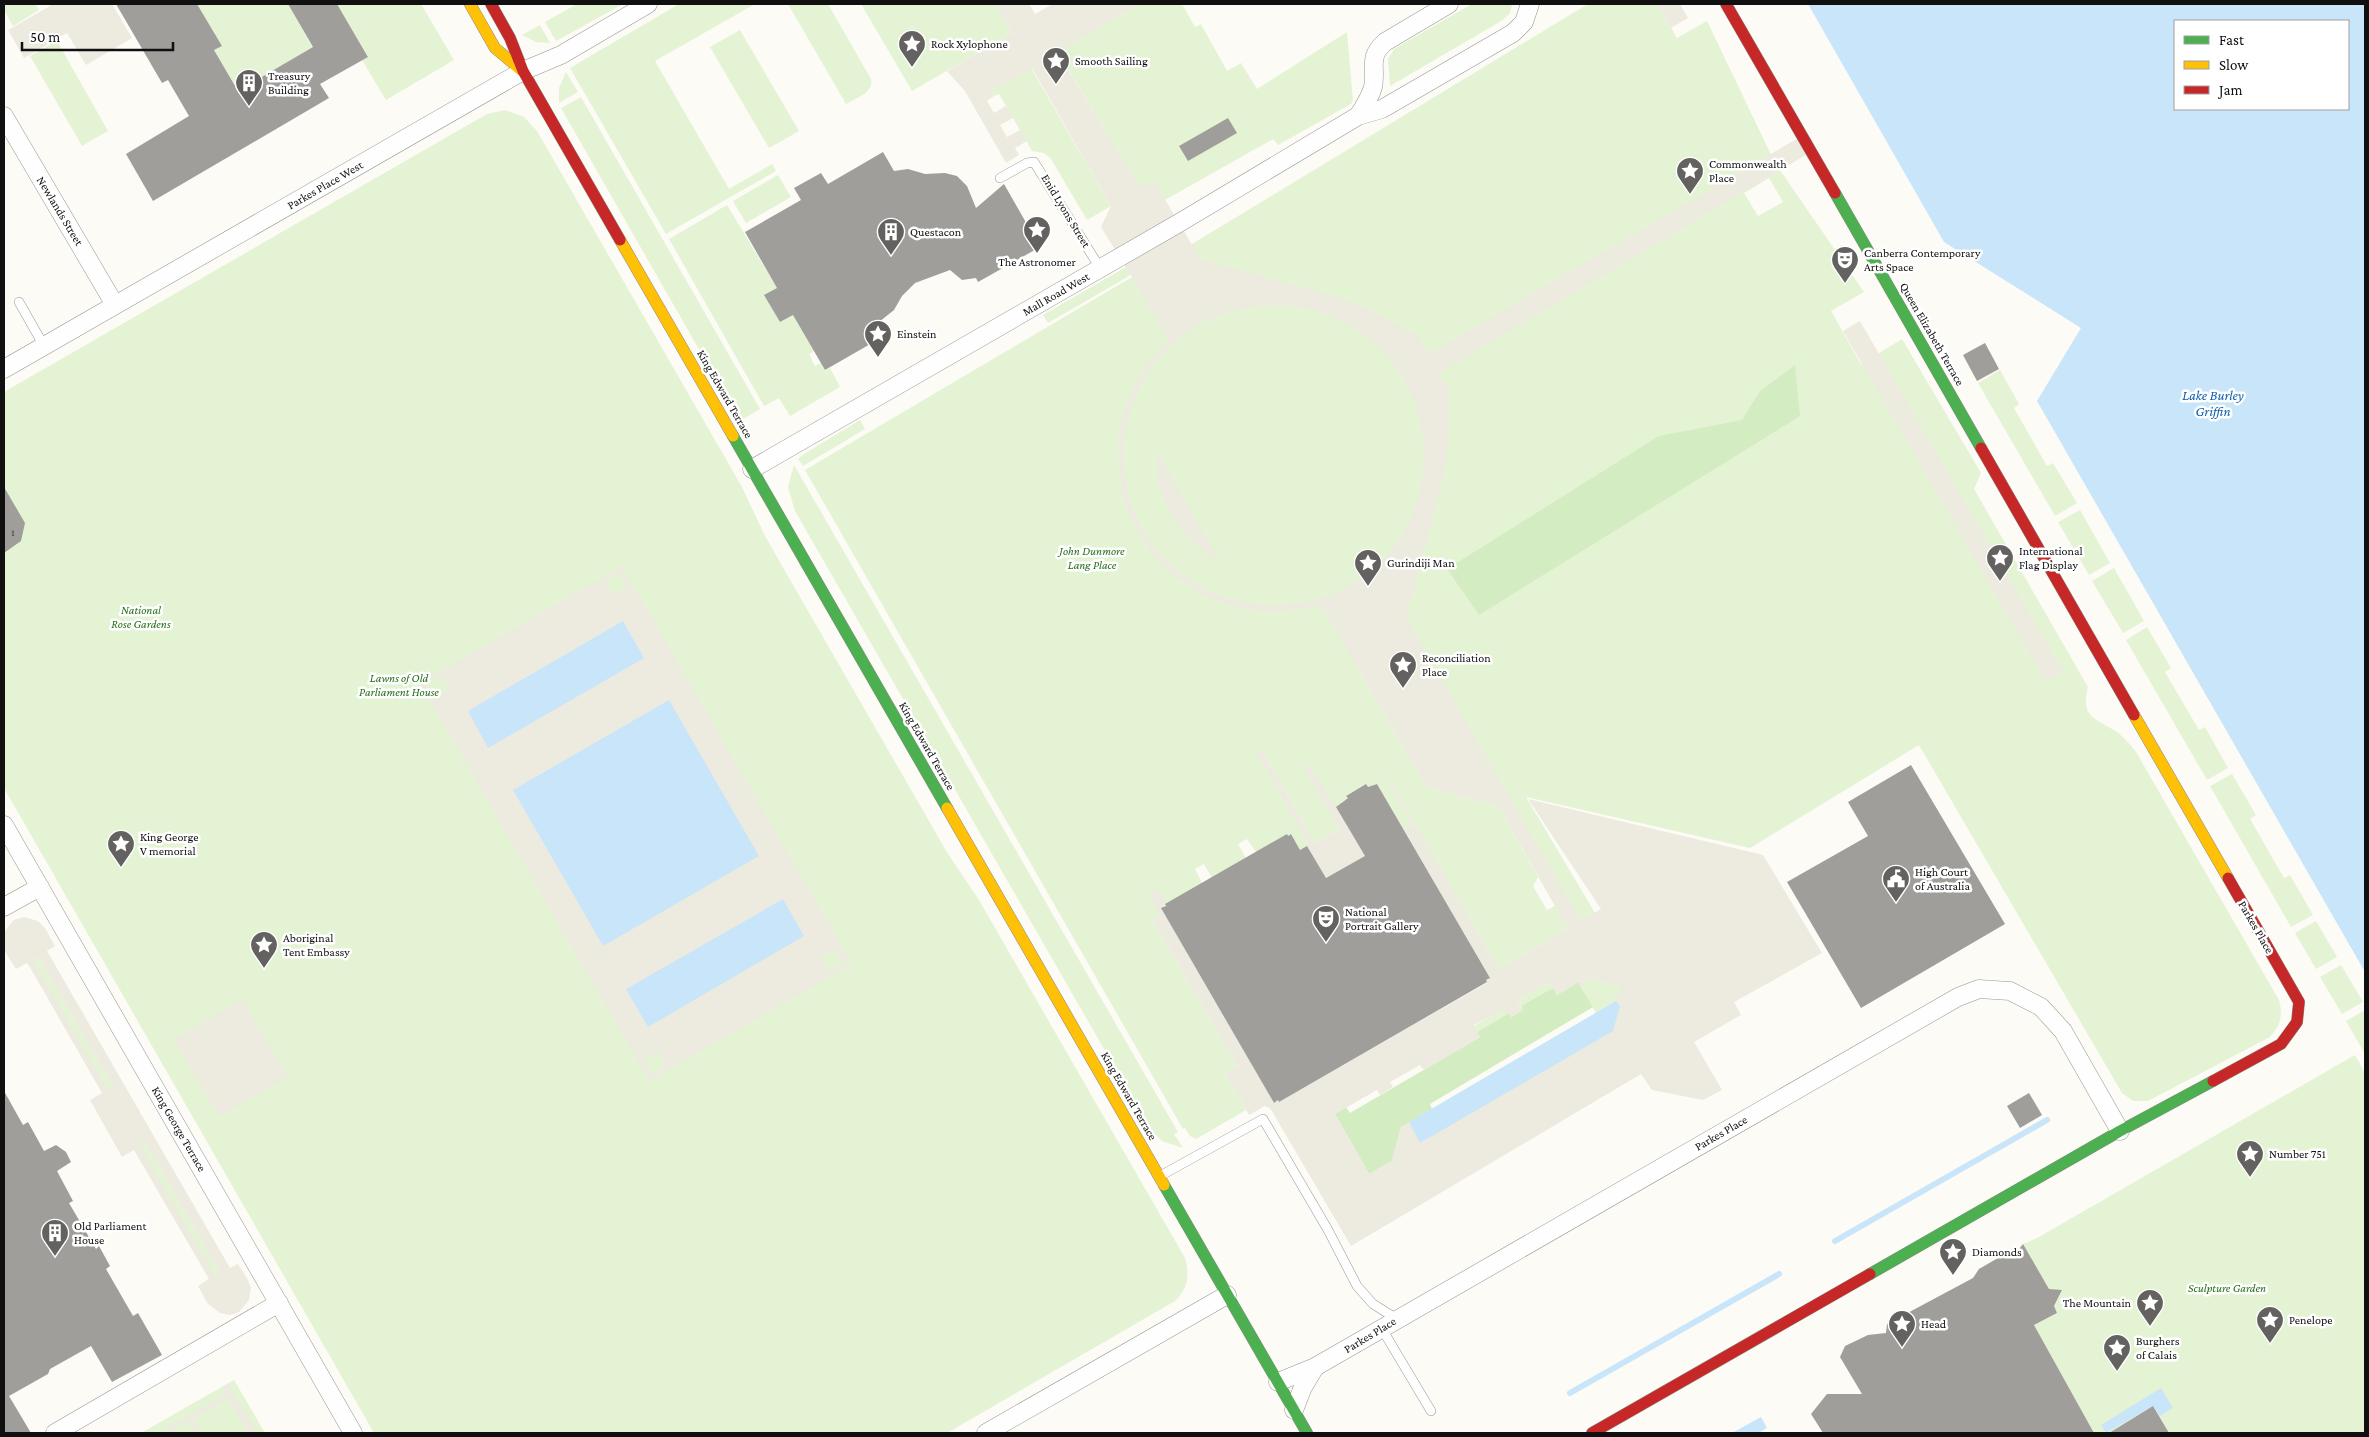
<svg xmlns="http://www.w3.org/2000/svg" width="2369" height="1437" viewBox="0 0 2369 1437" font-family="'Crimson Pro',serif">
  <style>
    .green { fill: #e4f3d4; fill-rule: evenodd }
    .forest { fill: #d4ecc1 }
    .plaza { fill: #edeae0; fill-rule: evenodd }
    .water { fill: #c9e5fa; fill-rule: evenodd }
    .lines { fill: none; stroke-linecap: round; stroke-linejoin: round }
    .stream { stroke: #c9e5fa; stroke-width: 6 }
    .building { fill: #a09e9b }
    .lane-casing { stroke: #969694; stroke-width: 10 }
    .street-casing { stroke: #969694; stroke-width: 19 }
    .fast-casing { stroke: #8d8c8a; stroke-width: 12 }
    .slow-casing { stroke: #8d8c8a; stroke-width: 12 }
    .jam-casing { stroke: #8d8c8a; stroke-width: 12 }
    .lane { stroke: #fffefe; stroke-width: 9 }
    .street { stroke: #fffefe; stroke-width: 18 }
    .fast { stroke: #4caf50; stroke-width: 11 }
    .slow { stroke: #ffc107; stroke-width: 11 }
    .jam { stroke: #c62828; stroke-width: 11 }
    .labels { text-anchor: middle; stroke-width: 5; stroke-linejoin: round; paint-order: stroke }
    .number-label { font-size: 10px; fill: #343433 }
    .poi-label { font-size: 12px; fill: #101010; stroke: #fff; text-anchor: start }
    .street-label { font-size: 12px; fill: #101010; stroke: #fff }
    .park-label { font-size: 12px; font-style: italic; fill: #276e1a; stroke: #fff }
    .water-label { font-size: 14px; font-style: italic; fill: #0e5fad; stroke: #fff }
  </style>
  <rect width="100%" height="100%" fill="#fcfbf6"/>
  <path class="green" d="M4,4h31l4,6 -26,16 -9,-16z
    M197,4h91l25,44 -75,43 -24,-41 8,-4z
    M337,4h84l33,56 -68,40 -24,-40 6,-4z
    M577,4h46l-67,37 -11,-19z
    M679,4h76l-100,57 74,128 43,-25 4,7 -110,63 -96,-166z
    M788,4h40l43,75c3,14 -15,19 -25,25z
    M861,4h134l17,29 -100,58z
    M1140,4h42l13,23 6,-3 26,47 14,-8 16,26 90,-57 6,68 -2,4 -73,41 -5,-6 -108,61 -11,-18 -13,7 -84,-138z
    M1472,4l40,1 -2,8 -7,7 -113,66 -2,-27 6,-10z
    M1588,4h69l20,34 30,-17 68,142 89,129 -33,19 30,53 41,-25 79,134 -7,16 114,198c-7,29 4,30 26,43 9,6 15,13 22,22l143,248c4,15 2,25 -9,37l-122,64h-15l-11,-8 -203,-348 -169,103 -224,-51 69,116 -14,9 -168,-292 -58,34 71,123 72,19 40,71 -5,9 14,24 8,-4 13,23 -69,40 -108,-187 -2,1 24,42 -9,5 -27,-46 -9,3 -2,-3 -19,11 1,3 -7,4 5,22 -2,1 -33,-58 -9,-3 37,65 -24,14 -51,-89 -8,-2 54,93 -10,5 -9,-16 -35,18 -9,-13 -9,5 9,16 -35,18 -8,-14 -9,5 8,16 -36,18 -8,-13 1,25 -8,4 85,147 -12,7 21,37 -50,29 -6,-3 -5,-8 -2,1 -378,-659 327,-193 60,-33zM1769,178l14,24 -25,14 -14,-23z
    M540,25l10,18 -14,-1 -14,-7z
    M740,30l59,101 -30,17 -59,-101z
    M57,41l51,90 -26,15 -52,-90z
    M1031,68l80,138 -24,14 -36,-61 -7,-6 -12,-2 -33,-57 -5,2 -3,-5z
    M566,72l12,20 -19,11v-15z
    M581,97l179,312 -17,10 -11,-12 -171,-299z
    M505,110l19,7 13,14 205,356 23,49 20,35 163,283 31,46 206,358c5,16 3,31 -10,43l-228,132h-573l-370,-645v-396l483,-278z
    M778,175l13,22 -45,26 -13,-22z
    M727,205l50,83 -12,8 15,26 13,-7 21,36 -5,3 6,12 6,-3 4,8 5,-3 10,19 -50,29 -11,-18 -15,8 -95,-167z
    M1126,267l5,8 -83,48 -5,-8z
    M2000,370l19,34 -5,4 33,58 6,-3 24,40 -22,13 -77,-133z
    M860,420l5,9 -62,37 -5,-7 6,-5z
    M794,465l384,667 -4,2 9,14 -21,-7 -12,-12 -355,-618 -7,-24z
    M2080,510l30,53 -21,12 -31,-53z
    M2114,568l30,53 -21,12 -31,-52z
    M2147,627l24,41 -6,4 34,58 6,-3 23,41 -21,12 -81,-140z
    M2232,774l24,41 -6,4 34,59 6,-3 23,40 -22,12 -81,-141z
    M2316,921l21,36 -21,12 -21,-36z
    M38,957l75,130 -6,4 -75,-131z
    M2341,965l22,37 -21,12 -22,-37z
    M1587,977l34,9 -5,15 -20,12 -13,-23z
    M1549,982l4,6 -32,18 -4,-6z
    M1505,1007l4,6 -32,19 -3,-6z
    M2365,1010v44l-19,-33z
    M2355,1055l10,18v360h-196l-16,-27 -44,27h-15l-60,-108 23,-12 -3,-7 8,-15 -13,-2 -26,-45 16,-7z
    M145,1143l75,130 -6,4 -75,-131z
    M234,1380l31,53h-124z"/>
  <path class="forest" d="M1795,365l5,51 -321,199 -32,-46 212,-133 83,-16 18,-29z
    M1578,982l15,25 -163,97 2,5 -31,18 -9,34 -23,13 -34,-60 11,-7 4,6 130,-76 -3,-5 32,-19 2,4 12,-7 -2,-4 32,-18 4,7z"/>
  <path class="plaza" d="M50,4h62l20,34 -46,27 -19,-32 -43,25 -16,-28 42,-24z
    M995,4h34l6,10 18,-10h87l-83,48 84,136 13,-7 47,79 123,33 44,16 49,26 12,19 371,-217 9,16 -370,220 11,19 -3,62 -11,53 -30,110 175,304 20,-12 -73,-110 235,56 59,98 -88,49 7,13 -47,27 28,48 -19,10 -51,-10 -11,-16 -290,172 -81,-138 -5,-2 -16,9 -24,-42 12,-7 -85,-147 8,-4 -11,-20 10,-6 8,14 -5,6 112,194 4,-3 2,1 207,-118 -1,-3 4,-2 -86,-148 9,-5 -24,-42 2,-2 108,188 69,-40 -70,-123 -72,-19 -105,-182 -35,6 -20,1 -22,-3 -27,-8 -15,-6 -28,-20 -16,-15 -16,-21 -14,-26 -6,-21 -4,-49 4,-26 9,-26 15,-26 22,-25 -36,-63 -31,-50 10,-21 -79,-138 -41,23 3,5 -7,5 7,12 12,-7 7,12 -13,7 7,12 13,-7 7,11 -12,7 4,7 -13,8 -41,-72 -18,-20 65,-38zM1287,305l32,6 26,12 24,15 19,18 18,27 9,19 9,37v26l-6,34 -6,17 -12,23 -20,24 -24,19 -25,13 -28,8 -37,3 -30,-5 -31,-11 -26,-18 -22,-21 -14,-20 -12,-26 -7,-32 -1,-24 6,-34 11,-28 16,-27 21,-20 26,-18 23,-9 30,-7zM1587,977l33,9 -4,15 4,6 -199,136 -12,-21 -8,5 -9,34 -23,13 -34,-60 42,-24 3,5 13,-8 -3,-5 30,-17 4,5 56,-33 -6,-12 31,-17 6,9 12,-7 -6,-10 32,-18 8,13 21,-13 5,8z
    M1657,4h23l8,14 -17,10z
    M1860,321l203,351 -17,10 -203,-351z
    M1156,449l64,113 -26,-18 -23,-27 -13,-33z
    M622,566l230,398 -203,117 -229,-398zM619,572l9,14 -14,9 -9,-15zM441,675l9,14 -15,9 -9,-15zM835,950l9,14 -15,9 -9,-15zM658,1051l8,15 -14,9 -9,-15z
    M1255,751l9,3 51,89 24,-14 -38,-65 10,3 55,90 -40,21 -19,-32 2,-1z
    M24,917l14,4 7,7 10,18 -8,5 183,317 8,-4 10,16 3,8 -2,12 -10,12 -9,3 -10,-2 -12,-9 -10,-18 11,-7 -75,-129 -12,7 -32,-57 12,-7 -71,-124 -4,-6 -11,6 -12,-19v-16l3,-6 7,-8zM38,957l75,130 -5,3 -75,-130zM145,1143l75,130 -5,3 -75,-130z
    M242,999l46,78 -69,40 -45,-78z
    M228,1383l29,50h-9l-20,-34 -35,20 8,14h-5l-7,-12 -21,12h-10l68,-39 -4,-7z"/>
  <path class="water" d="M1808,4h557v968l-328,-571 44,-73 -137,-86zM2175,21h173v88h-173z
    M623,621l21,37 -156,90 -20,-37z
    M669,700l90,156 -156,90 -90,-156z
    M783,899l21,37 -156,91 -22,-38z
    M1616,1001l4,5 -7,25 -193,112 -11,-21z
    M2161,1388l12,20 -13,8 -7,-10 -47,27 -5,-8z
    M1761,1417l6,11 -9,5h-26z"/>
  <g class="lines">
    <path class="stream" d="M1835,1241l212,-121
      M1570,1393l209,-119"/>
  </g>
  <path class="building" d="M116,4h81l25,42 -8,4 24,41 75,-44 -25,-43h49l31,53 -48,27 9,14 -176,103 -27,-47 63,-38 -21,-36 -6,3z
    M1228,118l9,15 -49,28 -9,-15z
    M883,152l11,19 14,-2 17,5 20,-1 12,3 10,10 9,22 28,-24 36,63 -62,35 -2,-4 -14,2 -12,-10 -35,13 -13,13 -8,14 -15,12 7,13 -61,35 -32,-55 -13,7 -16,-27 13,-7 -32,-56 56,-32 -7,-12 27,-15 7,11z
    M1985,343l14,26 -22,12 -14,-26z
    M4,487l21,36 -4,18 -17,12z
    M1911,765l94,159 -144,84 -74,-126 81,-46 -20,-34z
    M1366,784l2,3 9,-3 113,194 -4,2 1,2 -208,120 -1,-2 -4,3 -113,-195 5,-2 -1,-2 122,-70 1,2 3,-2 9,16 7,-4 19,32 39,-22 -29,-49 12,-9 -2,-2z
    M4,1091l19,34 5,-3 16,29 12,-6 10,7 5,10 -14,9 16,30 -4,2 27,46 3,-3 11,20 -4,3 27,47 5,-3 24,42 -50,27 -21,-36 -41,23 -2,5 -39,22 22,37h-27z
    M2029,1093l13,22 -22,13 -13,-22z
    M2023,1244l26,45 13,1 -8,16 3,7 -23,12 60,108h-271l-12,-19 16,-20h35l-22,-37 5,-11 23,-11 18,-2 1,-9 86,-46 6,-9 31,-18 6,2z
    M2153,1406l16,27h-60z"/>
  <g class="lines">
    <defs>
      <path id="lane" d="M1000,178l27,-15 7,-1 66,106
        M19,302l25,44
        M1160,1176l103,-57 65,111 29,56 16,18 24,15
        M1382,1329l49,82"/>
      <path id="street" d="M4,116l111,189
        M1358,116c6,-9 12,-18 15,-29 4,-19 -6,-29 12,-45l64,-38
        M4,369l519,-298 38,-16 87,-51
        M752,469l427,-246 179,-107 24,-7 131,-76 11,-11 6,-18
        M4,825l349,608
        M4,907l36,-20
        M1278,1382l37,-15 643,-370 21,-8 31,2 31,16 22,24 57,100
        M1294,1410l9,-23 12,-20
        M55,1433l224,-130
        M986,1433l241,-138"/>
      <path id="fast" d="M1835,193l146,255
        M733,436l214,372
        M1164,1185l143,248
        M1870,1274l250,-143 93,-50"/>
      <path id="slow" d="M470,4l25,44 26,22
        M620,240l113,196
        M2134,715l94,163
        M947,808l217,377"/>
      <path id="jam" d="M491,4l19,34 13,33 97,169
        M1726,4l109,189
        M1981,448l153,267
        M2213,1081l68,-37 16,-22 2,-20 -71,-124
        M1592,1433l278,-159"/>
    </defs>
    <use href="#lane" class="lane-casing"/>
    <use href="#street" class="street-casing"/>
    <use href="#fast" class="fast-casing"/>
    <use href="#slow" class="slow-casing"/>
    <use href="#jam" class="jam-casing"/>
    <use href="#lane" class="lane"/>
    <use href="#street" class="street"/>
    <use href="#fast" class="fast"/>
    <use href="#slow" class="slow"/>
    <use href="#jam" class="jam"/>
  </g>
  <defs>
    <symbol id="sight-pin" viewBox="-11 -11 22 30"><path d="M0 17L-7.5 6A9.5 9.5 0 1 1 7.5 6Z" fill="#636260" stroke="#fff"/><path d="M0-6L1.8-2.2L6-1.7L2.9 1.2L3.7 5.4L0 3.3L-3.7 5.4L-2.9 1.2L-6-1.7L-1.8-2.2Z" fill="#fff"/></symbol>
    <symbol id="building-pin" viewBox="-11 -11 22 30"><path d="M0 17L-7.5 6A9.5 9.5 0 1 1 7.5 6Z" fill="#636260" stroke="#fff"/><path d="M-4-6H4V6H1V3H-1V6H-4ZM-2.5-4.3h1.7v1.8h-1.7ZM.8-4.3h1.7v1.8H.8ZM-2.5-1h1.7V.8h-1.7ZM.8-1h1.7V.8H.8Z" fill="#fff"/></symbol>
    <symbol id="theatre-pin" viewBox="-11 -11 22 30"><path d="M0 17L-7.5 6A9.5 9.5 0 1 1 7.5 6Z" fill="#636260" stroke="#fff"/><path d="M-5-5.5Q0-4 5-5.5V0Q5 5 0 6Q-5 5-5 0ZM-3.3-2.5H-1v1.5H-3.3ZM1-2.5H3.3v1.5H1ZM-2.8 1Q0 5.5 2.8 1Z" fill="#fff"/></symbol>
    <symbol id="civic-pin" viewBox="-11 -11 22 30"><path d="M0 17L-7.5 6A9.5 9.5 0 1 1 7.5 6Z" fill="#636260" stroke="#fff"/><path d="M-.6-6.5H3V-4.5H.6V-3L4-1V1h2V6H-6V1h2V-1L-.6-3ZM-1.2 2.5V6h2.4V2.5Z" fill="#fff"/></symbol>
  </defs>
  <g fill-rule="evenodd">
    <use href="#sight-pin" x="896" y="28" width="32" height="43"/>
    <use href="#sight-pin" x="1040" y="45" width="32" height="43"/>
    <use href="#building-pin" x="233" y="67" width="32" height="43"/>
    <use href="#sight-pin" x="1674" y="155" width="32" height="43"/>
    <use href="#sight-pin" x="1021" y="214" width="32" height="43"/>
    <use href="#building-pin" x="875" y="216" width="32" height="43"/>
    <use href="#theatre-pin" x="1829" y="244" width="32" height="43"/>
    <use href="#sight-pin" x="862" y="318" width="32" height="43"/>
    <use href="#sight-pin" x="1984" y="542" width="32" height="43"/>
    <use href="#sight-pin" x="1352" y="547" width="32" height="43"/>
    <use href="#sight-pin" x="1387" y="649" width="32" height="43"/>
    <use href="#sight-pin" x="105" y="828" width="32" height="43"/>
    <use href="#civic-pin" x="1880" y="863" width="32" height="43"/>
    <use href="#theatre-pin" x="1310" y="903" width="32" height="43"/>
    <use href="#sight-pin" x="248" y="929" width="32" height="43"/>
    <use href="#sight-pin" x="2234" y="1138" width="32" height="43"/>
    <use href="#building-pin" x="39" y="1217" width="32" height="43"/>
    <use href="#sight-pin" x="1937" y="1236" width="32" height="43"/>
    <use href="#sight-pin" x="2134" y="1287" width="32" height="43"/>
    <use href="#sight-pin" x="2254" y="1304" width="32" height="43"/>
    <use href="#sight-pin" x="1886" y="1308" width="32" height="43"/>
    <use href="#sight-pin" x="2101" y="1332" width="32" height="43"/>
  </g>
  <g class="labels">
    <g class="number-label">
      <text x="13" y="536">1</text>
    </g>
    <g class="poi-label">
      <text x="931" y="48">Rock Xylophone</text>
      <text x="1075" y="65">Smooth Sailing</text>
      <text x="268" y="80">Treasury<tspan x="268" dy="14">Building</tspan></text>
      <text x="1709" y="168">Commonwealth<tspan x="1709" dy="14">Place</tspan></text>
      <text x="910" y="236">Questacon</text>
      <text x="1864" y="257">Canberra Contemporary<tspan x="1864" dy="14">Arts Space</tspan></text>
      <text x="1037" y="266" text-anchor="middle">The Astronomer</text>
      <text x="897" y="338">Einstein</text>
      <text x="2019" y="555">International<tspan x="2019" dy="14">Flag Display</tspan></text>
      <text x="1387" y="567">Gurindiji Man</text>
      <text x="1422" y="662">Reconciliation<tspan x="1422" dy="14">Place</tspan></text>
      <text x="140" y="841">King George<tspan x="140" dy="14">V memorial</tspan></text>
      <text x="1915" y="876">High Court<tspan x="1915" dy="14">of Australia</tspan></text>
      <text x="1345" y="916">National<tspan x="1345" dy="14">Portrait Gallery</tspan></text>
      <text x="283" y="942">Aboriginal<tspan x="283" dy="14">Tent Embassy</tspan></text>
      <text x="2269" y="1158">Number 751</text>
      <text x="74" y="1230">Old Parliament<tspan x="74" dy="14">House</tspan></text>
      <text x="1972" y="1256">Diamonds</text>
      <text x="2131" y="1307" text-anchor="end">The Mountain</text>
      <text x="2289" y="1324">Penelope</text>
      <text x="1921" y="1328">Head</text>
      <text x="2136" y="1345">Burghers<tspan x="2136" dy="14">of Calais</tspan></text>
    </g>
    <g class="street-label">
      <text transform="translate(325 185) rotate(-30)" y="4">Parkes Place West</text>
      <text transform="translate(60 211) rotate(59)" y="4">Newlands Street</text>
      <text transform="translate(1066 211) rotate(59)" y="4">Enid Lyons Street</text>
      <text transform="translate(1056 294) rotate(-30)" y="4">Mall Road West</text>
      <text transform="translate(1932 334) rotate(60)" y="4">Queen Elizabeth Terrace</text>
      <text transform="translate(725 394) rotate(60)" y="4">King Edward Terrace</text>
      <text transform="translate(927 746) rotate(60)" y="4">King Edward Terrace</text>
      <text transform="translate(2256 927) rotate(60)" y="4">Parkes Place</text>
      <text transform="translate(1129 1096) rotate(60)" y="4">King Edward Terrace</text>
      <text transform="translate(179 1129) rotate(60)" y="4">King George Terrace</text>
      <text transform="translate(1721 1133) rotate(-30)" y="4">Parkes Place</text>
      <text transform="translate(1370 1335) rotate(-31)" y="4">Parkes Place</text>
    </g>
    <g class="park-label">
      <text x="1092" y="555">John Dunmore<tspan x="1092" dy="14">Lang Place</tspan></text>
      <text x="141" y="614">National<tspan x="141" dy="14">Rose Gardens</tspan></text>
      <text x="399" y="682">Lawns of Old<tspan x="399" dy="14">Parliament House</tspan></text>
      <text x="2227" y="1292">Sculpture Garden</text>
    </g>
    <g class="water-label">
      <text x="2213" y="400">Lake Burley<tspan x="2213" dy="16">Griffin</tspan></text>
    </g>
  </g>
  <rect width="2369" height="1437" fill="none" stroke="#101010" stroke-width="10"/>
  <rect x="2174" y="20" width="175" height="90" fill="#ffffff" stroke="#9f9f9f"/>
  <rect x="2184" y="36" width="25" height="8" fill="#4caf50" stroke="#9f9f9f"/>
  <text x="2219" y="45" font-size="15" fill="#101010">Fast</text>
  <rect x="2184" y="61" width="25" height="8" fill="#ffc107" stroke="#9f9f9f"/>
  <text x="2219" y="70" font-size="15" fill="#101010">Slow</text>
  <rect x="2184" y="86" width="25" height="8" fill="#c62828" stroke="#9f9f9f"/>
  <text x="2219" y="95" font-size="15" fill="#101010">Jam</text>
  <path d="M22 42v8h151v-8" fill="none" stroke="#101010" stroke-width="2.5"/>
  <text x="30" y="42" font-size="15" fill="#101010" stroke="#ffffff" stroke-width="4" paint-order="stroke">50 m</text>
</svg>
